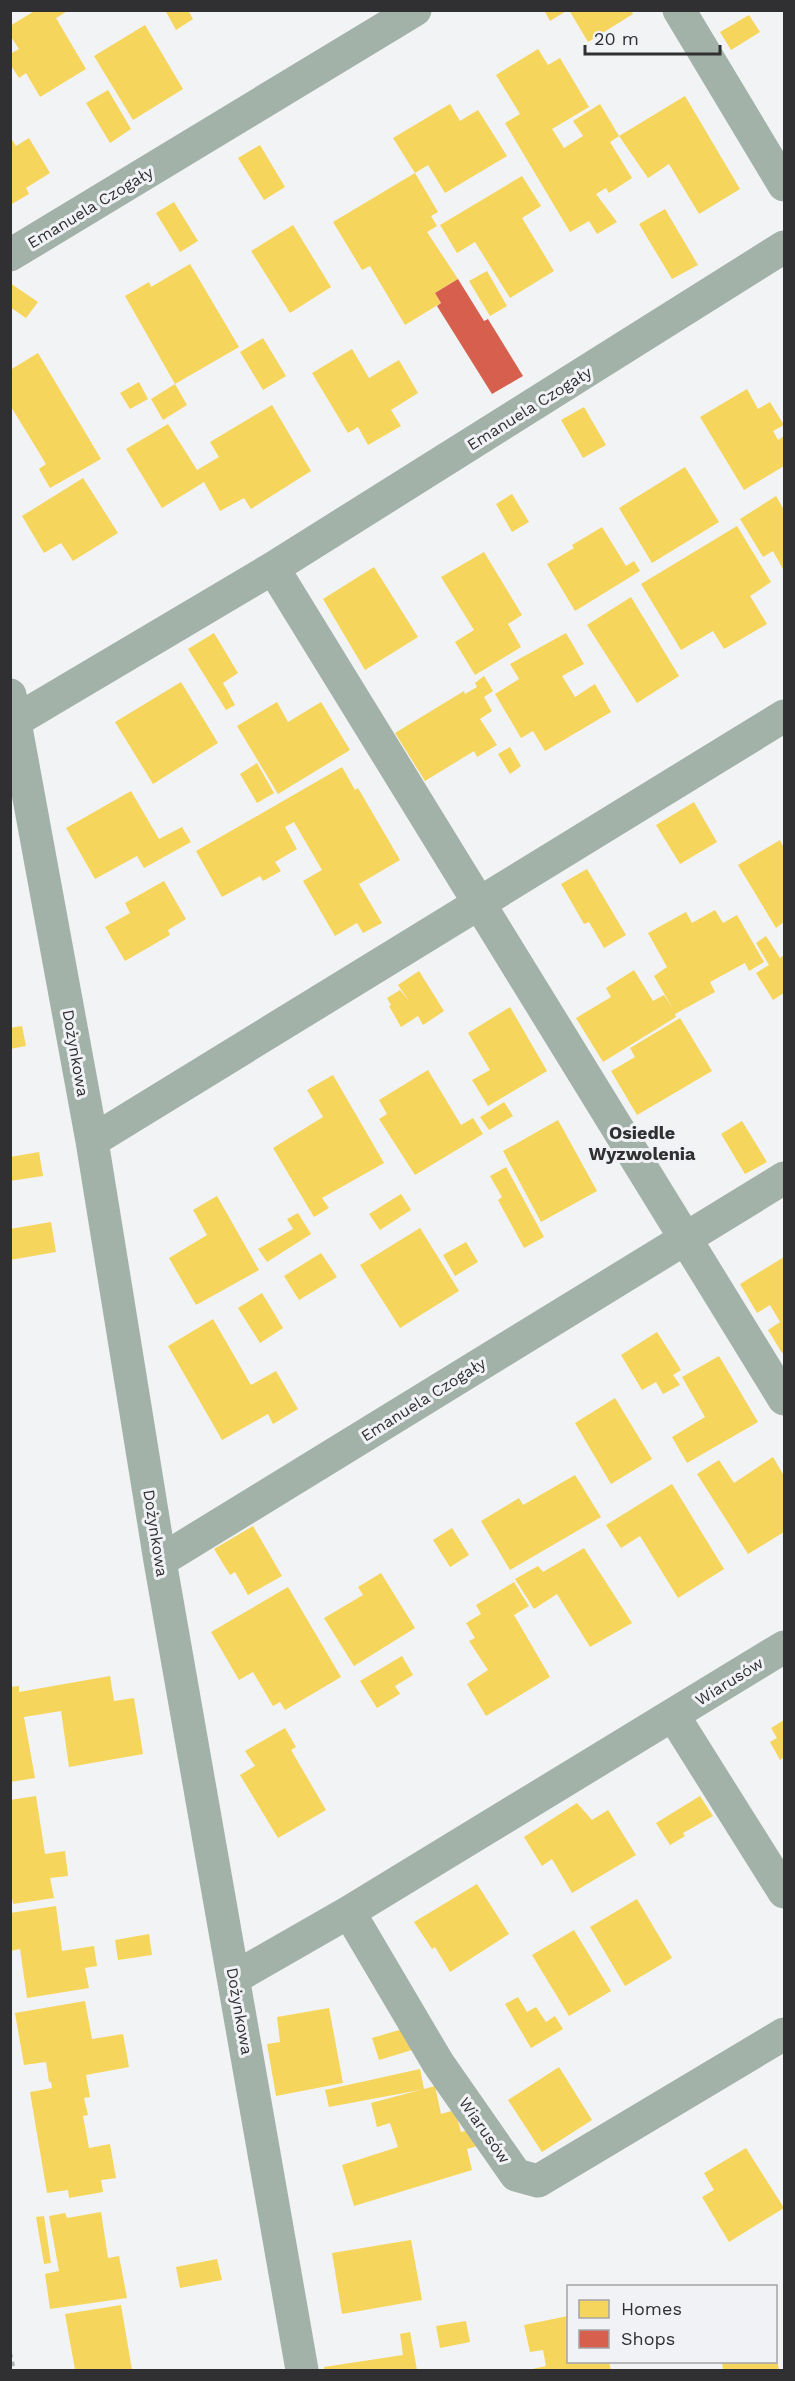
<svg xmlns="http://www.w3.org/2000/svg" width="795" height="2381" viewBox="0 0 795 2381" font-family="'Work Sans',sans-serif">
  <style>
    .homes { fill: #f6d55c }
    .shops { fill: #d6604d }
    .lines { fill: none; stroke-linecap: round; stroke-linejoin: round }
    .path { stroke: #abb4af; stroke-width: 4; stroke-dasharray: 4.5 4.5; stroke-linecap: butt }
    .minor { stroke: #a2b2a9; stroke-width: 33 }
    .labels { text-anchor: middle; stroke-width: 6; stroke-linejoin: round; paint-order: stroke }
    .street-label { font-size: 16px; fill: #303032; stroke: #f1f2f5 }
    .neighbourhood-label { font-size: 18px; font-weight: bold; fill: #303032; stroke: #f1f2f5 }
  </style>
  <rect width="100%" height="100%" fill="#f2f3f4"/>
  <path class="homes" d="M36,10h29l1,2 -10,6 30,51 -46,28 -14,-24 -7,5 -9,-14v-10l9,-5 -9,-14v-9z
    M165,10h23l5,9 -17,11z
    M544,10h24l-18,11z
    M569,10h62l2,4 -45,28z
    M749,15l11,17 -29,18 -11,-18z
    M145,25l38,64 -50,31 -39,-64z
    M538,49l10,16 12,-7 29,49 -37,22 12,19 19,-12 -10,-15 27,-17 19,32 -9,6 22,36 -23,15 -3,-5 -10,6 21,28 -20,12 -8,-13 -19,11 -65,-109 15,-9 -24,-39z
    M108,90l23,39 -21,14 -24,-40z
    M685,96l55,93 -41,25 -30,-50 -21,14 -29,-42z
    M450,104l10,17 18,-11 29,46 -62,37 -17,-28 -13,8 -22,-35z
    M10,137l6,9 13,-8 21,35 -24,15 3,6 -19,11z
    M260,145l25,42 -21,13 -26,-42z
    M415,173l23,39 -7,4 6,10 -10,6 31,47 -23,14 6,10 -36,22 -35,-59 -8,4 -29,-48z
    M522,176l19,30 -19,12 32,53 -44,27 -35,-56 -18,11 -17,-28z
    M174,202l24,39 -18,11 -24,-39z
    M665,209l33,56 -26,14 -33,-55z
    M293,225l38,62 -41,26 -39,-62z
    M190,264l49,83 -64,37 -50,-88 24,-14 2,5z
    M487,271l20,35 -17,10 -21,-35z
    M10,283l28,19 -12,16 -16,-11z
    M263,338l23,38 -23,14 -23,-38z
    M352,349l17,29 30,-18 19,33 -27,17 10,16 -33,19 -10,-18 -10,6 -36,-60z
    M38,353l63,106 -51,29 -11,-19 7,-5 -36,-59v-35z
    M139,382l9,17 -18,10 -10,-16z
    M175,384l12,21 -24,15 -12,-21z
    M747,389l11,20 12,-7 14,23 -11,6 5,9 6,-4v30l-40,24 -44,-73z
    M272,405l39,66 -60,38 -7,-11 -24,13 -16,-29 -42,26 -36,-59 42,-25 29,46 22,-13 -9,-15z
    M584,407l22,38 -23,13 -22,-38z
    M685,467l34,55 -67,41 -33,-55z
    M83,478l35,55 -45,28 -12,-18 -17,10 -22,-37z
    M512,494l17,28 -17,10 -16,-28z
    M776,496l8,14v61l-11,-20 -10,6 -23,-38z
    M737,526l34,56 -21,14 17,28 -43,25 -11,-18 -32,19 -40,-66z
    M602,527l24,39 8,-5 6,10 -65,40 -28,-47 27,-16 -2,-3z
    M484,552l38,63 -14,9 13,23 -46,28 -20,-33 19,-12 -33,-53z
    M374,567l44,70 -53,33 -42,-71z
    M631,597l48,79 -42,27 -50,-78z
    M214,633l24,40 -15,10 12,22 -9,5 -38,-61z
    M566,633l18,31 -22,12 13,21 20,-13 16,28 -66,39 -12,-20 -12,7 -26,-44 24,-15 -9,-15z
    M484,676l9,15 -9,6 8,14 -12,8 17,26 -20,12 -3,-6 -49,30 -30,-48 69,-42 1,3 12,-7 -2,-4z
    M181,682l37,61 -65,41 -38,-62z
    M277,702l11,20 33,-20 29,48 -72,44 -41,-68z
    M510,747l11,19 -11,8 -12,-20z
    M257,763l17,30 -17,10 -17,-29z
    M342,767l13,23 3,-2 42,72 -41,24 23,39 -19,10 -6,-10 -22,13 -32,-55 19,-11 -28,-48 -9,5 12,22 -22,13 6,9 -18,10 -3,-5 -38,21 -26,-46z
    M131,791l28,48 23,-12 9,15 -47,26 -7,-12 -42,23 -29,-51z
    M694,802l23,40 -37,22 -24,-39z
    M780,840l4,8v74l-8,6 -38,-63z
    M587,869l39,66 -22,13 -15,-26 -5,2 -23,-40z
    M164,881l22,38 -18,11 2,5 -45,26 -20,-34 25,-14 -5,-10z
    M715,910l8,13 14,-8 27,47 -15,9 -4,-8 -35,19 5,10 -40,22 1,3 -73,45 -27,-44 35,-21 -5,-9 28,-18 19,31 11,-6 9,14 -19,-33 13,-9 -19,-34 38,-21 6,11z
    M766,936l14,22 4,-3v38l-11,7 -17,-27 13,-8 -13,-22z
    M419,971l25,40 -21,14 -5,-9 -17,11 -12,-21 2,-1 -4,-7 13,-8 9,11 -11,-16z
    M510,1007l37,64 -59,35 -16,-26 18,-10 -22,-37z
    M680,1018l32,53 -75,44 -26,-44 24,-14 -5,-9z
    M22,1026l4,20 -16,3v-21z
    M428,1070l33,55 12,-7 10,16 -68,41 -36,-56 8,-5 -8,-14z
    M333,1075l51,88 -62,35 7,10 -15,9 -41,-69 50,-31 -16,-27z
    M504,1102l9,14 -24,14 -9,-13z
    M558,1120l39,71 -56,31 -38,-71z
    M742,1121l25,41 -22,12 -24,-40z
    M39,1152l4,24 -33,5v-24z
    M506,1167l38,70 -20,11 -26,-48 4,-3 -12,-21z
    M401,1194l10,16 -31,20 -11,-16z
    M217,1196l42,74 -63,35 -27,-47 38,-23 -14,-25z
    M298,1213l13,21 -44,28 -9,-13 35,-20 -6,-10z
    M51,1222l5,30 -46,8v-31z
    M420,1228l39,63 -59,37 -40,-63z
    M466,1242l12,20 -23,14 -12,-21z
    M321,1253l16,24 -38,23 -15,-24z
    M784,1257v94l-2,2 -14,-23 12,-8 -10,-17 -13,8 -17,-29z
    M262,1293l21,35 -23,15 -22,-35z
    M213,1319l38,66 25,-14 22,38 -25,15 -5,-10 -46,26 -54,-94z
    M657,1332l24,38 -8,5 7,10 -17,9 -7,-12 -14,8 -21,-35z
    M719,1356l39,66 -71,41 -15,-26 33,-20 -23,-40z
    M615,1398l37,61 -41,25 -36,-61z
    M773,1457l11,19v56l-36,22 -51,-80 22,-14 15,23z
    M575,1475l26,42 -91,53 -29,-49 38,-23 4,7z
    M672,1484l52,85 -46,29 -38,-62 -19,12 -15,-23z
    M253,1526l29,50 -34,19 -13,-23 -5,3 -16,-26z
    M452,1528l17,27 -19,12 -17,-27z
    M584,1548l48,75 -42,24 -33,-53 -23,15 -19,-30 23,-13 5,6z
    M381,1573l34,55 -61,38 -30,-48 39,-23 -5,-8z
    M514,1582l15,24 -15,9 36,62 -64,39 -19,-32 21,-14 -19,-29 6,-3 -9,-15 15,-9 -5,-9z
    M288,1587l53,90 -56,33 -5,-8 -7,4 -20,-34 -14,8 -28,-48z
    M402,1656l11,19 -18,11 5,8 -23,14 -17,-27z
    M110,1676l4,25 20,-3 9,56 -74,13 -8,-56 -37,6 11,61 -25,4v-95l9,-1v6z
    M784,1720v37l-4,3 -10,-18 7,-4 -6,-10z
    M285,1728l11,19 -5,3 35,60 -48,28 -38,-63 15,-9 -10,-15z
    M36,1796l9,58 20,-3 3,25 -18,2 4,20 -41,6 -3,-19v-85z
    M700,1796l13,20 -30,17 2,3 -15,9 -14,-22z
    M577,1803l15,17 16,-10 28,45 -64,38 -20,-34 -10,7 -18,-29z
    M477,1884l32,50 -59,38 -15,-25 -3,2 -18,-27z
    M637,1899l35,59 -47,28 -35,-59z
    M56,1906l6,45 32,-5 3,20 -12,2 4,20 -62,10 -7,-49 -10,2v-38z
    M574,1930l37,61 -42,25 -37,-61z
    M149,1934l3,21 -34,5 -3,-20z
    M518,1997l9,15 9,-5 10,15 9,-6 8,13 -32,19 -26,-44z
    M85,2001l7,38 31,-5 6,33 -43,8 4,22 -6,1 4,17 -5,1 6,32 21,-4 6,34 -15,2 2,12 -34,6 -1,-8 -21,3 -17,-101 22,-4 -1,-6h-2l-3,-20 -22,3 -9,-52z
    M329,2008l14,75 -67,13 -9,-52 13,-2 -3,-25z
    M406,2028l6,22 -33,10 -7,-22z
    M559,2067l33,53 -50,32 -34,-52z
    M420,2069l4,20 11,-3 6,28 14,-4 6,22 8,-2 9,16 -11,3 5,21 -118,36 -12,-41 56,-18 -8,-24 -13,4 -6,-24 49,-13 -91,17 -4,-17z
    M746,2148l38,60 -55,34 -27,-45 12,-7 -10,-17z
    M101,2212l7,46 11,-2 8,42 -77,11 -5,-35 14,-3 -10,-55 16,-3 2,5z
    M44,2216l7,47 -7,1 -8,-47z
    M411,2240l11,60 -80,14 -10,-61z
    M217,2259l5,21 -42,8 -4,-21z
    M121,2305l11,65h-57l-10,-56z
    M568,2316v46h41l2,8h-83l18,-4 -3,-16 -13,2 -6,-27z
    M466,2321l4,21 -30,6 -4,-22z
    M410,2332l7,38h-93v-3l79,-12 -3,-21z
    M776,2355l3,15h-56l-1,-8h54z"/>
  <path class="shops" d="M458,279l26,42 4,-2 35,57 -31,18 -55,-88 4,-3 -6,-10z"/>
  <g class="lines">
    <path class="path" d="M10,2353l4,17"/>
    <path class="minor" d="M679,10l105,175
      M10,255l405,-245
      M273,568l511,831
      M10,695l82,446 68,420 142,809
      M15,721l258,-153 511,-321
      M92,1141l692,-425
      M160,1561l624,-383
      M673,1715l111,177
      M349,1912l89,151 78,112 22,6 246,-147
      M234,1978l115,-66 435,-265"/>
  </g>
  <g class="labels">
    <g class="street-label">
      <text transform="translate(90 207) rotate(-31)" y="6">Emanuela Czogały</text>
      <text transform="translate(529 408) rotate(-32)" y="6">Emanuela Czogały</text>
      <text transform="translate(76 1053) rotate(80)" y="6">Dożynkowa</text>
      <text transform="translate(423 1399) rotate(-32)" y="6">Emanuela Czogały</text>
      <text transform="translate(156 1533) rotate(81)" y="6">Dożynkowa</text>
      <text transform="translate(729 1681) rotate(-32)" y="6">Wiarusów</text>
      <text transform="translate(240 2011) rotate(80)" y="6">Dożynkowa</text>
      <text transform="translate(485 2130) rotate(55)" y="6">Wiarusów</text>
    </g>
    <g class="neighbourhood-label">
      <text x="642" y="1139">Osiedle<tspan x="642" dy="21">Wyzwolenia</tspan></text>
    </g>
  </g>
  <rect width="795" height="2381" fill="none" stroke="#303032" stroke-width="24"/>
  <rect x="567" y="2285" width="210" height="78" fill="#f1f2f5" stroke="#a4a4a7" stroke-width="1.5"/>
  <rect x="579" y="2300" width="30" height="18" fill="#f6d55c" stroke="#a4a4a7" stroke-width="1.5"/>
  <text x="621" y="2315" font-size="18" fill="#303032">Homes</text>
  <rect x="579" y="2330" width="30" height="18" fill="#d6604d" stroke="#a4a4a7" stroke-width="1.5"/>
  <text x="621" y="2345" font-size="18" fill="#303032">Shops</text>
  <path d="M585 45v9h135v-9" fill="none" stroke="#303032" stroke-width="3"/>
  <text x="594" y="45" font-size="18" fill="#303032" stroke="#f1f2f5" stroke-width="4.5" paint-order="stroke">20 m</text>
</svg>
